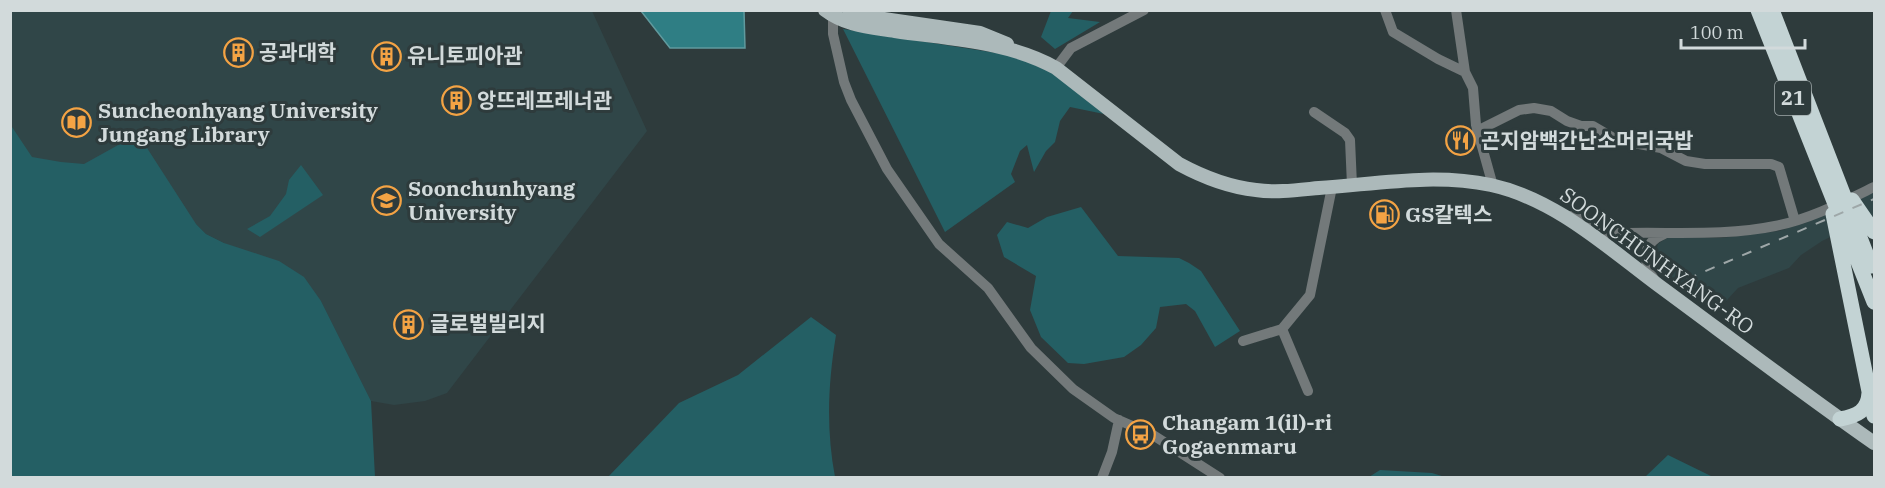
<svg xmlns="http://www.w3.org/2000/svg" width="1885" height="488" viewBox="0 0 1885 488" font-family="'IBM Plex Serif','Noto Sans KR',serif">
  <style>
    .built { fill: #304648 }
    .green { fill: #245f64 }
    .water { fill: #2f7e84; stroke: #609a9e; stroke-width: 1.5 }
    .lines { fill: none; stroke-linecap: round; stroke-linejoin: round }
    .minor { stroke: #73797a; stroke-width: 10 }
    .major { stroke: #acb9ba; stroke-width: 14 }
    .highway { stroke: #c3d3d4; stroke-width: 15 }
    .rail { stroke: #9ea7a8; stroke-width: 2; stroke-dasharray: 10 10; stroke-linecap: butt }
    .labels { text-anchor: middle; stroke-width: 6; stroke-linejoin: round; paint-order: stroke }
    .shield { fill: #2e3b3c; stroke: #a1aaab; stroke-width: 1.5 }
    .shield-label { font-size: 20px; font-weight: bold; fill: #d2dadb }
    .poi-label { font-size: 21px; font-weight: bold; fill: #d2dadb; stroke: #2e3b3c; text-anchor: start }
    .street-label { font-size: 21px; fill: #d2dadb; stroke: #2e3b3c }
  </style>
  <rect width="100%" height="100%" fill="#2e3b3c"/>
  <path class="built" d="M11,11h581l55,120 -200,262 -22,8 -31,4 -23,-4 -50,-100 -97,-58 -18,-9 -10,-10 -185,52z
    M1874,190v26l-52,25 -21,14 -12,13 -51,20 -21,23 -57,-40 -5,-7 -1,-5 4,-15 10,-7 53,1 58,-7 29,-9z"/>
  <path class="green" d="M1051,11h22l-5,7 32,4 -45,27 -14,-12z
    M843,29l173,27 38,18 50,40 -34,-7 -10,14 -5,21 -9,9 -12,21 -7,-27 -7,6 -9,23 4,8 -70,50z
    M10,124l22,33 29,5 23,2 54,-30 58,90 10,10 18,9 55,18 25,16 17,24 50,100 4,76h1h-365z
    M301,165l22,30 -63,42 -13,-8 23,-13 16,-22 3,-14z
    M1081,207l37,49 61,2 10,5 12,8 39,60 -25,16 -20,-36 -9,-7 -26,3 -4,21 -15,17 -17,12 -40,7 -16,-1 -27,-26 -11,-27 6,-34 -32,-19 -7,-22 10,-13 21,6 19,-11z
    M811,317l25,18c-8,49 -10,94 -1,142h-227l71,-74 59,-28z
    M1668,455l45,22h-68z
    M1380,470l52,3 13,4h-76z"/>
  <path class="water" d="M641,11h103l1,37h-75z"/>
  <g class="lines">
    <path class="minor" d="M1385,10l8,22 45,27 27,13 8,16 3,37 17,61
      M1456,10l9,62
      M833,16v18l11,48 7,18 36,69 52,75 49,44 43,60 42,41 41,29 39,17 67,43
      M1056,68l15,-20 73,-38
      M1314,112l31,21 5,7 2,45
      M1477,131l42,-21 15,-2 17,3 16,10 14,5h12l24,14 44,8 25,13 19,3h66l8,3 16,54
      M1571,216l39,12 13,2
      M1599,241l11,-6 16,-2c50,-1 101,3 149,-7 35,-7 68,-24 99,-39
      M1654,279c-12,-18 -12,-36 10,-45
      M1282,329l26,62
      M1243,341l39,-12 28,-34 22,-108
      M1102,478l10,-26 7,-32"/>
    <path class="major" d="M825,10c21,16 45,17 70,21 54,8 113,10 161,37l123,96c24,13 49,23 77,26 21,3 42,0 63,-2 58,-4 114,-15 172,-3 64,14 116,62 167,100 72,53 143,107 216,158
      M849,10l21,7 110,16 27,11"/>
    <path class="highway" d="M1758,10l116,292
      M1772,10l99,256
      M1852,200l22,32
      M1833,214l41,202
      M1840,419c17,-3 28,-8 29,-26"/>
    <path class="rail" d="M1687,279l187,-80"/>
  </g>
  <defs>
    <symbol id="building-ring" viewBox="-11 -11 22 22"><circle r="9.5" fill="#2e3b3c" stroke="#f4a344" stroke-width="1.5"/><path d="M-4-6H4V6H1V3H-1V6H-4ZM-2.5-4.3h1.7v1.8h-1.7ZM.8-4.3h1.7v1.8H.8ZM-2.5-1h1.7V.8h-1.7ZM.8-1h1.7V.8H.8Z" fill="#f4a344"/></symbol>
    <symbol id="library-ring" viewBox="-11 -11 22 22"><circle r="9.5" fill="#2e3b3c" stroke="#f4a344" stroke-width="1.5"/><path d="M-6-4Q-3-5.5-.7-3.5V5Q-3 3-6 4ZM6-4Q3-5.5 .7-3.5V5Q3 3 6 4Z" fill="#f4a344"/></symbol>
    <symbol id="restaurant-ring" viewBox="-11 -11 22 22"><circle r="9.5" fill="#2e3b3c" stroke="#f4a344" stroke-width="1.5"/><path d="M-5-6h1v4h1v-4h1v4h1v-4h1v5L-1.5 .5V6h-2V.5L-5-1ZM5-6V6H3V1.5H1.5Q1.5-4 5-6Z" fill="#f4a344"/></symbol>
    <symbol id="university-ring" viewBox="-11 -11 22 22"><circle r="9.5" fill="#2e3b3c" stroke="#f4a344" stroke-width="1.5"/><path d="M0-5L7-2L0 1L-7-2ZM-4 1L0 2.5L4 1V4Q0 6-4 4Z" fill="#f4a344"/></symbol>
    <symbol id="fuel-ring" viewBox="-11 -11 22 22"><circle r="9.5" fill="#2e3b3c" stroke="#f4a344" stroke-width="1.5"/><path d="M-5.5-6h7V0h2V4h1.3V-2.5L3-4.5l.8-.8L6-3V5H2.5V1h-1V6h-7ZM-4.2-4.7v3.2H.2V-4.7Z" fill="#f4a344"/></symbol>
    <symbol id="bus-ring" viewBox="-11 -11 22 22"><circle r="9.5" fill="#2e3b3c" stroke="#f4a344" stroke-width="1.5"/><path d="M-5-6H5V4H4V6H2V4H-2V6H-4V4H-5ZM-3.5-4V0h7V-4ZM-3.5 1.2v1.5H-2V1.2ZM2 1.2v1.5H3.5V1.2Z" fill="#f4a344"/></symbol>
  </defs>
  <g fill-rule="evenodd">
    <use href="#building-ring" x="222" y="36" width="33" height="33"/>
    <use href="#building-ring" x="370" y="40" width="33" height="33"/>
    <use href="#building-ring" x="440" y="84" width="33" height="33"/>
    <use href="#library-ring" x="60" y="106" width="33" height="33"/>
    <use href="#restaurant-ring" x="1444" y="124" width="33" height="33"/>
    <use href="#university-ring" x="370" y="184" width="33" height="33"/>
    <use href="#fuel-ring" x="1368" y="198" width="33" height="33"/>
    <use href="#building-ring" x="392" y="308" width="33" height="33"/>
    <use href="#bus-ring" x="1124" y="418" width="33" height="33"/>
  </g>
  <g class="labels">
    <rect class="shield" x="1775" y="81" width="36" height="34" rx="4.5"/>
    <g class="shield-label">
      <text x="1793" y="105">21</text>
    </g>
    <g class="poi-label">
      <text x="259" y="60">공과대학</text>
      <text x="407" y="63">유니토피아관</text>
      <text x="477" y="108">앙뜨레프레너관</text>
      <text x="98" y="118">Suncheonhyang University<tspan x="98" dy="24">Jungang Library</tspan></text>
      <text x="1481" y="148">곤지암백간난소머리국밥</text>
      <text x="408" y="196">Soonchunhyang<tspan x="408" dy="24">University</tspan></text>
      <text x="1405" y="222">GS칼텍스</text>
      <text x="430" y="331">글로벌빌리지</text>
      <text x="1162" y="430">Changam 1(il)-ri<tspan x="1162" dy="24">Gogaenmaru</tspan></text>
    </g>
    <g class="street-label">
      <text transform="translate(1657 261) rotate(36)" y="7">SOONCHUNHYANG-RO</text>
    </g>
  </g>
  <rect width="1885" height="488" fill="none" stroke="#d2dadb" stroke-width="24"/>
  <path d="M1681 39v9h124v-9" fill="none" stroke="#d2dadb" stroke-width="3"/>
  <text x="1690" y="39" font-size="18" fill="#d2dadb" stroke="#2e3b3c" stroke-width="4.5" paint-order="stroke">100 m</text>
</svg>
